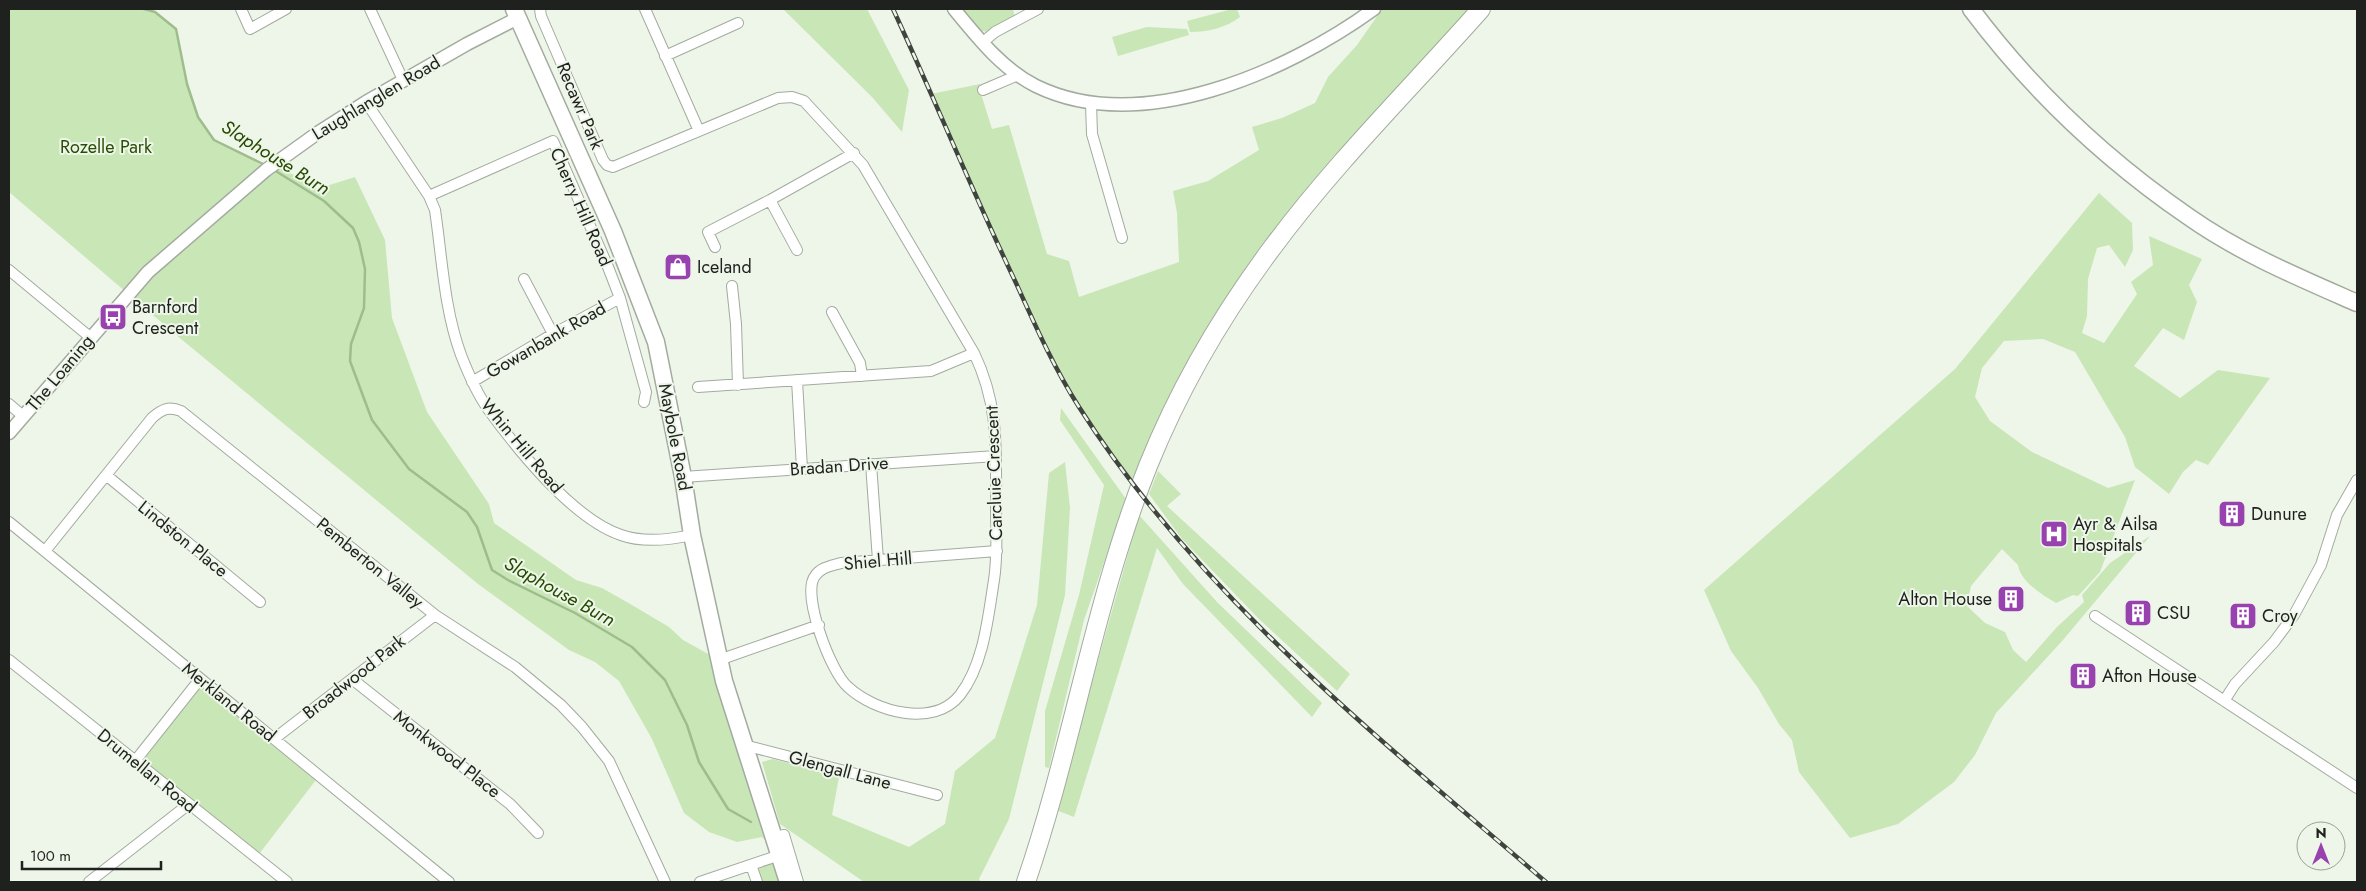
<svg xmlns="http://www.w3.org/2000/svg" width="2366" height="891" viewBox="0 0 2366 891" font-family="Jost,sans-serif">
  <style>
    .green { fill: #c9e6b7 }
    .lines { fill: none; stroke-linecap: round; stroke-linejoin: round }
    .stream { stroke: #9fbd8c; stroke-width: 2.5 }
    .minor-casing { stroke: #a3ab9f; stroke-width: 12 }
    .tertiary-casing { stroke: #a3ab9f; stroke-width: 15 }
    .primary-casing { stroke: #a3ab9f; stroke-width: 19 }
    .trunk-casing { stroke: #a3ab9f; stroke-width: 20 }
    .minor { stroke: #fff; stroke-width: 10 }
    .tertiary { stroke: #fff; stroke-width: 12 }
    .primary { stroke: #fff; stroke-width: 16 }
    .trunk { stroke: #fff; stroke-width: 18 }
    .rail-casing { stroke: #40443f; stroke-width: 4.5 }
    .rail { stroke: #eef6e9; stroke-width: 2.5; stroke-dasharray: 8; stroke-linecap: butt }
    .labels { text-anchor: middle; stroke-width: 4; stroke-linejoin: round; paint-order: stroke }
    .street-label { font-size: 18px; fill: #1e211d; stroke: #eef6e9 }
    .park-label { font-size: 18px; fill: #2a4e04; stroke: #eef6e9 }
    .poi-label { font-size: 18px; fill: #1e211d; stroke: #eef6e9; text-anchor: start }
    .water-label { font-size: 19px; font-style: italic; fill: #264a00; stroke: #eef6e9 }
  </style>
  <rect width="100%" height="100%" fill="#eef6e9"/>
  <path class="green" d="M9,9h134l12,4 20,16 11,55 11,33 17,23 29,13 22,15 -91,79 100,-84 43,26 38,-12 30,63 7,78 35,94 62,92 5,19 82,57 26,8 30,17 37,22 14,13 36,20c22,74 47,148 69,222h-31l-6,-17 29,-10 -18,-18 -25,5 -28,-10 -25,-19 -32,-74 -33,-58 -24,-19 -26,-12 -91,-66 -297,-245 -172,-147z
    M783,9h84l42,81 -7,42 -30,-35z
    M961,9h52l2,8 -28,15c-13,-2 -19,-14 -26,-23z
    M1232,9h5l3,8c-14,11 -33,15 -50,15l-3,-11z
    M1382,9h99l-209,239 -124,217 -16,17 -54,-77 -19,-34 -26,-51 -102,-226 49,-10 3,6 -1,7 10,32 17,-4 38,129 22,7 10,36 100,-35 -2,-49 -4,-22 35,-10 51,-31 -7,-23 30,-9 33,-15 13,-26 29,-32z
    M1147,27l40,2 2,6 -71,21 -6,-19z
    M2099,193l33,30 1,27 -8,17 -16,-22 -12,3 -9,31 -1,37 -5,17 22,10 33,-49 -6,-12 22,-17 -4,-29 53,23 -13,26 8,17 -13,38 -21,-12 -29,38 46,32 38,-28 52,8 -62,87 -12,-5 -13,12 -14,22 -34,-27 -10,-30 -50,-85 -32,-13 -39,2 -22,27 -7,29 15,24 42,31 76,36 27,-8 -35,92 -22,24 -5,-1 -17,8c-14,-8 -36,-22 -38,-38l-16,-16 -31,37 -4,20 18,17 20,9 8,18 13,12 31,-35 27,-25 -2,-7 28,-32 40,-27 -87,104 -67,73 -21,42 -21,27 -56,42 -48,14 -51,-66 -7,-32 -13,-16 -21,-36 -27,-37 -27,-61 251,-221z
    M1061,408l65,91 -42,121 -35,148 -4,-1v-56l34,-116 25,-110 -44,-65z
    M1065,462l5,46 -5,87 -56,224 -30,60 2,3h-117l-84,-58 -18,-62 11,-3 66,18 -7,38 77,32 36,-23 10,-53 40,-33 42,-133 12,-132z
    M1158,471l23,23 -14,12 183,168 -13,17 -78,-72 -77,-80 -33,-45z
    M1139,515l78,87 105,101 -10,14 -129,-133 -26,-36 -83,269 -18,-7z
    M200,679l119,97 -63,82 -121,-97z"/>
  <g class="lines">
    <path class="stream" d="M144,9l11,3 21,17 11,55 11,33 16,23 53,26
      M274,170l50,31 29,27 6,14 6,27 -1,39 -13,36 -1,17 22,59 37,49 58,43 10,15 15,43 16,10 67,33 57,34 33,33 22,45 12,37 29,47 23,13"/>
    <defs>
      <path id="minor" d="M241,9l9,20 36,-20
        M370,9l33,71
        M540,9l1,7 62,144 4,5 6,2 165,-69 14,-1 12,4 59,64 111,188c25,52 22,95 22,151 0,25 2,51 -2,76 -6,37 -10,84 -34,115 -26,33 -85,17 -112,-8 -17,-14 -47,-93 -33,-111 6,-9 16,-10 26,-13l156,-12
        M645,9l54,122
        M982,43l13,-11 43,-23
        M665,56l73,-33
        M983,90l35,-15
        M366,102l63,94 6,14c7,47 9,99 26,145 7,18 15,37 27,54 29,40 85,110 133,126 22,8 48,5 71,0
        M1091,103l1,31 30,104
        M429,196l124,-55 55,126 12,31 26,94 -2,10
        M770,200l27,50
        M715,247l-7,-15 62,-32 84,-47
        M9,270l81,67
        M524,279l29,55
        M732,286l4,38 2,61
        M832,312l28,51 2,13
        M797,380l5,89
        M472,382l81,-48 67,-36
        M698,387l233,-16 43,-18
        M9,404l14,12
        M871,464l7,96
        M106,475l154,127
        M683,477l313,-21
        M9,522l440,360
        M45,551l107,-133c10,-9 17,-12 29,-7l254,204 80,52 46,38 21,22 27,34 56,121
        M2095,616l262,172
        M9,660l278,222
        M719,660l100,-35
        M352,679l158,125 28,29
        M2224,701l11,-17 39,-42 20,-27 27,-50 16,-50 20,-35
        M274,739l161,-124
        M744,745l193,50
        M135,761l65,-82
        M775,837l9,-2 14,47
        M751,865l6,17
        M89,882l100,-78
        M700,882l80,-27"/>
      <path id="tertiary" d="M954,9c23,28 48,60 82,77 105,51 251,-14 338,-77
        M9,433l139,-161 118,-102 53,-38 47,-30 101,-58 51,-26"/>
      <path id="primary" d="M514,9l99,222 43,111 27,135 9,58 32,146 64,201
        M1971,9c60,80 135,151 218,208 51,36 111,61 168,86"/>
      <path id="trunk" d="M1026,882c47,-137 68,-281 122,-416 31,-77 74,-151 124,-218 63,-85 139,-160 209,-239"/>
    </defs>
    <use href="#minor" class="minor-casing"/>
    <use href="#tertiary" class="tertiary-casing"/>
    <use href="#primary" class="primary-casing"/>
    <use href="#trunk" class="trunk-casing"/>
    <use href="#minor" class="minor"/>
    <use href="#tertiary" class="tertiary"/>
    <use href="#primary" class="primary"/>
    <use href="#trunk" class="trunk"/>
    <defs>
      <path id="rail" d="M893,9c42,91 80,184 123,274 19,42 38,85 63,124 121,190 299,330 467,475"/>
    </defs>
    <use href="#rail" class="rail-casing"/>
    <use href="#rail" class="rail"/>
  </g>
  <defs>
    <symbol id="shop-square" viewBox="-11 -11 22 22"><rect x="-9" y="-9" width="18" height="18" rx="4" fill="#9842af" stroke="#eef6e9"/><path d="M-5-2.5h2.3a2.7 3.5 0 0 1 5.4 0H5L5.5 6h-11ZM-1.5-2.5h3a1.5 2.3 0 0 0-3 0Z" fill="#fff"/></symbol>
    <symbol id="bus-square" viewBox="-11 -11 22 22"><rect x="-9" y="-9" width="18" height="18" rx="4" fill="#9842af" stroke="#eef6e9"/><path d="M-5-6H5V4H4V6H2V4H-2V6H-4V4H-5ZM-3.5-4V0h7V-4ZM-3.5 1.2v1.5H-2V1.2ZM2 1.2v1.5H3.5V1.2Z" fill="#fff"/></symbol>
    <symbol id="building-square" viewBox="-11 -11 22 22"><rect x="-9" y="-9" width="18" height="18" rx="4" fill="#9842af" stroke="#eef6e9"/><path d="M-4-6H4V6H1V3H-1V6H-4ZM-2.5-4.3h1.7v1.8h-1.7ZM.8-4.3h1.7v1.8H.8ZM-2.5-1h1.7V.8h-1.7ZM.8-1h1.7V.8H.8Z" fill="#fff"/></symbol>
    <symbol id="hospital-square" viewBox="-11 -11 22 22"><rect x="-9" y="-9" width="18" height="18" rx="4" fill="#9842af" stroke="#eef6e9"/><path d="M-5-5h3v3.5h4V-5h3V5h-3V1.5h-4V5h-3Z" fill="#fff"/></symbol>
  </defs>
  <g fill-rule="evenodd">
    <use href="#shop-square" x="662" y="251" width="32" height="32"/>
    <use href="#bus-square" x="97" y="301" width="32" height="32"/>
    <use href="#building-square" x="2216" y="498" width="32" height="32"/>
    <use href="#hospital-square" x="2038" y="518" width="32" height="32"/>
    <use href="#building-square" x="1995" y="583" width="32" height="32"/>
    <use href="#building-square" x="2122" y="597" width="32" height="32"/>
    <use href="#building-square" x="2227" y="600" width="32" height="32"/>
    <use href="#building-square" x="2067" y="660" width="32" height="32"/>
  </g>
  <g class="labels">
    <g class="street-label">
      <text transform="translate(376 98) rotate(-31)" y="6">Laughlanglen Road</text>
      <text transform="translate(580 106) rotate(67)" y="6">Recawr Park</text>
      <text transform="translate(581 207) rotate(66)" y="6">Cherry Hill Road</text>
      <text transform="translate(546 340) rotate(-30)" y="6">Gowanbank Road</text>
      <text transform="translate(60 373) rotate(-50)" y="6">The Loaning</text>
      <text transform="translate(675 437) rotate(79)" y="6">Maybole Road</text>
      <text transform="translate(522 446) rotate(50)" y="6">Whin Hill Road</text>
      <text transform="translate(839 466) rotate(-4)" y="6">Bradan Drive</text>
      <text transform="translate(994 473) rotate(-92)" y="6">Carcluie Crescent</text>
      <text transform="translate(183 539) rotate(39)" y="6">Lindston Place</text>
      <text transform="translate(878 561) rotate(-5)" y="6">Shiel Hill</text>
      <text transform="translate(370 563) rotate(39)" y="6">Pemberton Valley</text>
      <text transform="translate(354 677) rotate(-38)" y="6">Broadwood Park</text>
      <text transform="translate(229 702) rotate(39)" y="6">Merkland Road</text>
      <text transform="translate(447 754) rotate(38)" y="6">Monkwood Place</text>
      <text transform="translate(840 770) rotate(15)" y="6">Glengall Lane</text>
      <text transform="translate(147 771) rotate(39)" y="6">Drumellan Road</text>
    </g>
    <g class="park-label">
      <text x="106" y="153">Rozelle Park</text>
    </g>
    <g class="poi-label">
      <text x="697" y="273">Iceland</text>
      <text x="132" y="313">Barnford<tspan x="132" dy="21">Crescent</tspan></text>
      <text x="2251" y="520">Dunure</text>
      <text x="2073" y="530">Ayr &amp; Ailsa<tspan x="2073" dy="21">Hospitals</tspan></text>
      <text x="1992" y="605" text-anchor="end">Alton House</text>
      <text x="2157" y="619">CSU</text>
      <text x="2262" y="622">Croy</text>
      <text x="2102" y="682">Afton House</text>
    </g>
    <g class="water-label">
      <text transform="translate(276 157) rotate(32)" y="7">Slaphouse Burn</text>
      <text transform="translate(560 591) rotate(29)" y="7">Slaphouse Burn</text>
    </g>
  </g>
  <rect width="2366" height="891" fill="none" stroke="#1e211d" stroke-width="20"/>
  <g transform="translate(2321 846)"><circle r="24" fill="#eef6e9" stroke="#9ba197"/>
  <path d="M0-4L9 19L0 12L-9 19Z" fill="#9842af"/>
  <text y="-8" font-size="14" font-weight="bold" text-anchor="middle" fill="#1e211d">N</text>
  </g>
  <path d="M22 861v8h139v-8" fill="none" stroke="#1e211d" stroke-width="2.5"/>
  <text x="30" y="861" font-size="15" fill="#1e211d" stroke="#eef6e9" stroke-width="4" paint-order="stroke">100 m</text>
</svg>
